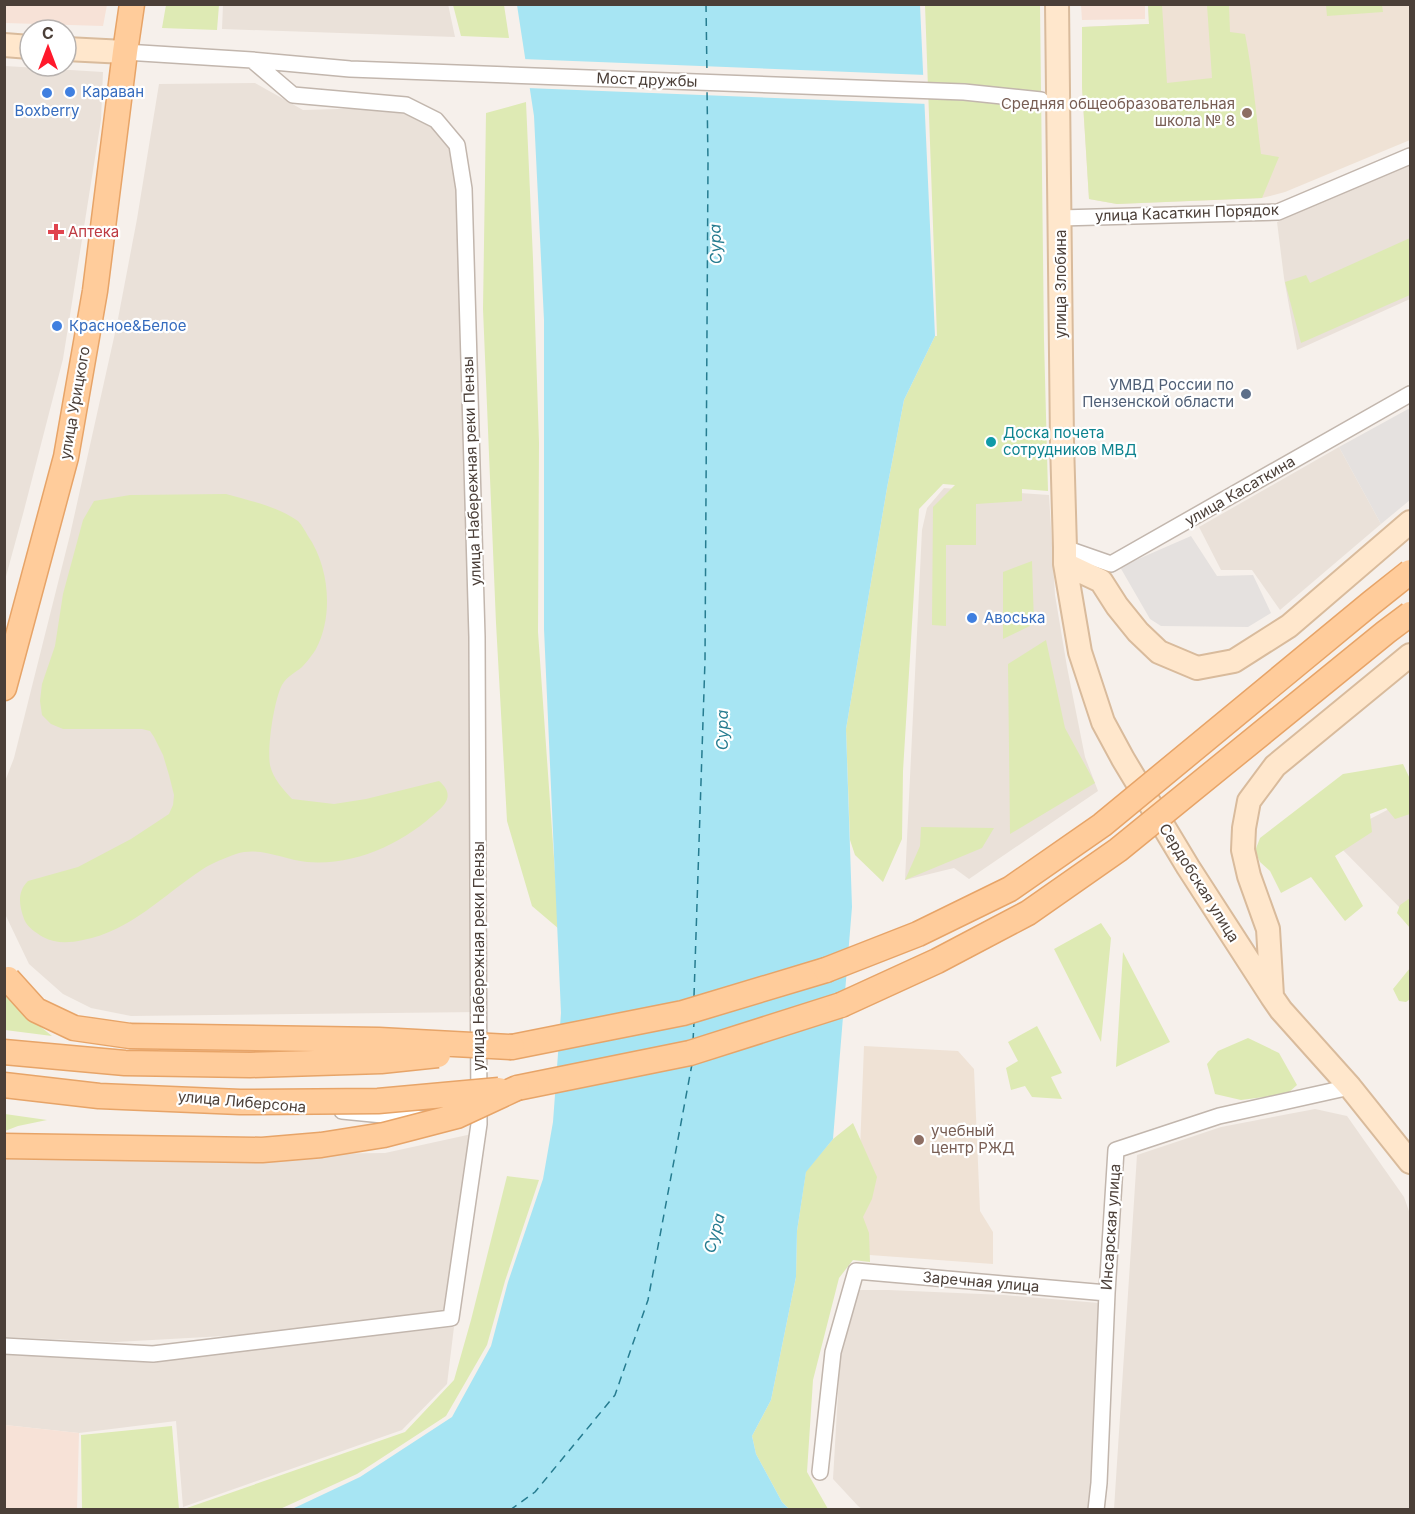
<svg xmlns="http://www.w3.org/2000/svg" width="1415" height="1514" viewBox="0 0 1415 1514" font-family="Inter,sans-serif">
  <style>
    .residential { fill: #eae1d9 }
    .commercial { fill: #f7e2d7 }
    .education { fill: #efe2d5 }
    .green { fill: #deeab4 }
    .parking { fill: #e5e1df }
    .water { fill: #a7e5f3 }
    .pier { fill: #f6f0eb }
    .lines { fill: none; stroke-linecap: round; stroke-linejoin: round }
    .ferry { stroke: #267c90; stroke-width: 1.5; stroke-dasharray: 8 6; stroke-linecap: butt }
    .street-casing { stroke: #c2b6ad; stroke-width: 18 }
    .secondary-casing { stroke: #d9bb9c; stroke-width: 26 }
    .primary-casing { stroke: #e7a468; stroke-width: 27 }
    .street { stroke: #fff; stroke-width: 15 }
    .secondary { stroke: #ffe7cc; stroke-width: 22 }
    .primary { stroke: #ffcc9b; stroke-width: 24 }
    .primary-bridge-casing { stroke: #e7a468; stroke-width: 27; stroke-linecap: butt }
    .primary-bridge { stroke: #ffcc9b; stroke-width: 24 }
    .shop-dot { fill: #3f7fe0; stroke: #fff; stroke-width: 2 }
    .education-dot { fill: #8d6e63; stroke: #fff; stroke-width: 2 }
    .health-dot { fill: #e0444e; stroke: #fff; stroke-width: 2 }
    .service-dot { fill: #5c6f8a; stroke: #fff; stroke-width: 2 }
    .culture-dot { fill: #0f9aa8; stroke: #fff; stroke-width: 2 }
    .labels { text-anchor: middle; stroke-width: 4.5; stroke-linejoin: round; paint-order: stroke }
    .street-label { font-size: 15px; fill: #4b3f38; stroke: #fff }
    .shop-label { font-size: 15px; fill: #366cbe; stroke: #fff; text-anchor: start }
    .education-label { font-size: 15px; fill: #785e54; stroke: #fff; text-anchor: end }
    .health-label { font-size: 15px; fill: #be3a42; stroke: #fff; text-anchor: start }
    .service-label { font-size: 15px; fill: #4e5e75; stroke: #fff; text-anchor: end }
    .culture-label { font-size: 15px; fill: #0d838f; stroke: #fff; text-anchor: start }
    .water-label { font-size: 16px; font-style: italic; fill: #267c90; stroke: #fff }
  </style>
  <rect width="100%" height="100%" fill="#f6f0eb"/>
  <path class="residential" d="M448,4l7,33 -233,-8 1,-24z
    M5,66l98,6 -2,48 -38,239 -40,155 -18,66z
    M255,83l48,27 69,-2 37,7 25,13 19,23 13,211 14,650 -349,4 -40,-8 -28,-14 -34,-30 -24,-50 -1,-130 10,-26 56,-223 47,-211 20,-105 22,-135z
    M1410,164v135l-113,51 -13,-72 -7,-56z
    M1339,447l42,77 -101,86 -28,-40h-31l-22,-43z
    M944,488l105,7 6,100 12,72 18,90 13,34 -129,88 -15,-11 -49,12 17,-350 5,-22z
    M1410,798v120l-78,-79z
    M1315,1109l32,7 57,81 6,17v295h-296l23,-354 84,-28z
    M472,1134l-27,182 -128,15 -201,11 -111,-5 -1,-178 4,-2 377,-4z
    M858,1290h30l116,5 95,8 -8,176 -3,30h-226l-4,-3 -25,-27 8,-137z
    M454,1327l-7,57 -45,46 -219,77 -7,-86 -97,12 -74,-8 -1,-74 161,8z"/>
  <path class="commercial" d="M5,4h102v1l-4,21 -98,-3z
    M1081,5h64v14l-63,1z
    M5,1425l74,8 -2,76h-72z"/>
  <path class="education" d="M1148,5h262v135l-125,52 -23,6 -145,6 -28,-5 -7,-112v-60l67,-3z
    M864,1046l94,5 16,18 6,142 13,21v32l-137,-10z"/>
  <path class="green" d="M166,5h53l-2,25 -55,-2z
    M453,5h51l5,33 -48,-2z
    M925,5h115l4,335 4,151 -26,-2v12l-46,3v41h-30v81l-14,-1 1,-118 22,-22 -12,-1 -24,25 -16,262 -1,68 -19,43 -28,-27 -5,-15 -4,-111 41,-241 17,-88 31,-64h2z
    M1148,5h21h-7l5,78 45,-5 -5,-73h22l1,27 15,2c8,40 11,80 16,120l18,3 -17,41 -145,6 -28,-5 -7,-112v-60l67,-3z
    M1326,5h56l1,7 -56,4z
    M526,102l7,157 6,184 -1,189 21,297 -27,-23 -25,-85 -11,-198 -13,-314 3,-196z
    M1410,238v57l-109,48 -16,-61 21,-7 4,8z
    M226,494c24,7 51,12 72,27 4,4 7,10 10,15 21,30 26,79 8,113 -3,5 -9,13 -14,18 -7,6 -15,9 -20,18 -8,15 -15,63 -12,80 3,14 13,24 22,34l42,5 32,-5 73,-18c12,10 11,19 0,29 -35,33 -83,56 -132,52 -24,-2 -46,-16 -71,-8 -11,4 -24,9 -33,15 -40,26 -72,62 -120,71 -14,3 -27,4 -40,-3 -8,-5 -15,-9 -19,-18 -5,-14 -7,-27 4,-38l50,-14 53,-28 38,-25 4,-9 1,-10 -5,-20 -6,-20 -9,-18 -4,-6 -8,-2h-79l-12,-5 -9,-9 -2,-14 2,-17 13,-38 8,-52 20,-74 11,-19 36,-6z
    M1032,561l2,63 -31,15v-67z
    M1046,640l19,88 30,55 -85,51 -2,-170z
    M1403,764l7,15v35l-15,5 -9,-11 -16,6 2,18 -37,24 28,50 -18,15 -34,-44 -30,16 -11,-22 -10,-9 -5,-11 5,-13 83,-64z
    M921,827l73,1 -12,20 -77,32 15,-34z
    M1410,898v30l-13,-15 3,-8z
    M1101,923l10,15 -10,104 -47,-93z
    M1123,952l47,90 -54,25z
    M1410,968v31l-4,3 -7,-1 -6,-12z
    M4,995l16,15 32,26 -47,-6z
    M1037,1026l25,47 -11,4 11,22 -30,-2 -7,-11 -14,4 -5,-22 12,-7 -10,-19z
    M1248,1038l31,15 18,32 -10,9 -46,6 -26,-6 -8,-30 11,-13z
    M5,1114l42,6 -29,6 -13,5z
    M853,1123l24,54 -5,22 -9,18 6,16 1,29 -17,-2 -14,18 -26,102 -6,92 21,37h-39l-7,-7 -26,-48 -4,-18 19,-36 25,-123 1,-46 9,-60 27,-32z
    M507,1176l32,4 -34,101 -18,64 -41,71 -89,58 -77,35h-96l221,-77 49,-52 17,-60z
    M172,1426l7,83h-97l-1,-74z"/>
  <path class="parking" d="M1410,408v92l-29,24 -42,-77z
    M1191,536l26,40 36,-1 18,38 -23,14 -87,-1 -11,-7 -30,-52z"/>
  <path class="water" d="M517,5h403l15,331 -31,64 -17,88 -41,241 6,178 -19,232 -27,33 -9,59 -1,46 -25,123 -19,36 4,18 26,48 7,7 -499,1 70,-33 92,-60 39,-71 17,-64 35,-103 10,-57 8,-109 -17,-384v-309l-10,-204z"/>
  <path class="pier" d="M522,59l404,16 2,29 -401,-16z"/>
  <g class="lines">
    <path class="ferry" d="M706,4l1,72
      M694,996l11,-336 3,-497 -1,-74
      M693,1041l1,-19
      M510,1510l25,-18 80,-97 33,-95 44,-236"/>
    <defs>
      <path id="street" d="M125,52l127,8 98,9 614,23 77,8
        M1060,218l218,-6 132,-56
        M1065,548l46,16 299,-170
        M342,1111l81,8
        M4,1346l149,8 298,-36 28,-194 -2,-487 -13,-448 -7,-44 -21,-25 -30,-15 -113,-10 -41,-35
        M820,1472l13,-120 23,-81 251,22
        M1096,1510l3,-27 8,-190 9,-143 103,-34 131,-29"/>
      <path id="secondary" d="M1057,4l5,438 3,106v16l15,88 23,70 20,37 65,108 84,130 9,13 69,77 60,75
        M4,45l26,2
        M66,49l59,3
        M1065,564l36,17 16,25 21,26 21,20 38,16 37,-7 55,-35 121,-104
        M1272,996l-4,-67 -19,-53 -6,-26 1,-22 5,-27 26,-35 135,-111"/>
      <path id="primary" d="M4,688l62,-231 29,-166 30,-239 7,-48
        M512,1047l171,-34 143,-43
        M517,1088l173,-35 151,-48"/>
    </defs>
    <use href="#street" class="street-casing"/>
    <use href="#secondary" class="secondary-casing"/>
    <use href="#primary" class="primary-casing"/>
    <use href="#street" class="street"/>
    <use href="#secondary" class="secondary"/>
    <use href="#primary" class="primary"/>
    <defs>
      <path id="primary-bridge" d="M826,970l92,-36 92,-45 92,-64 269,-222 39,-31
        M8,979l28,31 38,18 56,8 249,4 133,7
        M841,1005l96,-44 91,-48 90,-63 268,-218 24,-18
        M4,1052l121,11 125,2 131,-4 57,-6
        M4,1085l95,11 141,6 138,-1 121,-11
        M4,1146l258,4 59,-5 63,-10 73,-19 60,-28"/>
    </defs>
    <use href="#primary-bridge" class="primary-bridge-casing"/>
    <use href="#primary-bridge" class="primary-bridge"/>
  </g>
  <g class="shop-dot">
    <circle cx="70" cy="92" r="6"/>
    <circle cx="47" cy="93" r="6"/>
    <circle cx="57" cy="326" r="6"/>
    <circle cx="972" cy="618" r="6"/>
  </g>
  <g class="education-dot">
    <circle cx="1247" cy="113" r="6"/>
    <circle cx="919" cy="1140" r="6"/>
  </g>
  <path class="health-dot" d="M53 223h6v6h6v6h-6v6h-6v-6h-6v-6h6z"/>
  <circle class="service-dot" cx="1246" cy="394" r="6"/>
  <circle class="culture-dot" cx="991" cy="442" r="6"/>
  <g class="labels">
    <g class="street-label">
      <text transform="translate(647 80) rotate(2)" y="5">Мост дружбы</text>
      <text transform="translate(1187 213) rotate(-2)" y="5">улица Касаткин Порядок</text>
      <text transform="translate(1061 284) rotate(-90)" y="5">улица Злобина</text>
      <text transform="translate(75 403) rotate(-80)" y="5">улица Урицкого</text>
      <text transform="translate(472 471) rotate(-92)" y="5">улица Набережная реки Пензы</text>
      <text transform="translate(1240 491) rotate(-30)" y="5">улица Касаткина</text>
      <text transform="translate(1199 883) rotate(58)" y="5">Сердобская улица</text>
      <text transform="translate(479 956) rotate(-90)" y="5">улица Набережная реки Пензы</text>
      <text transform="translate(242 1102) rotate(5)" y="5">улица Либерсона</text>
      <text transform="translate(1111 1227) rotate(-86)" y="5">Инсарская улица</text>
      <text transform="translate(981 1282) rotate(5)" y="5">Заречная улица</text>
    </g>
    <g class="shop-label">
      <text x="82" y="97">Караван</text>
      <text x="47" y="116" text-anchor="middle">Boxberry</text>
      <text x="69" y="331">Красное&amp;Белое</text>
      <text x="984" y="623">Авоська</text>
    </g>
    <g class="education-label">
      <text x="1235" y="109">Средняя общеобразовательная<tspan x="1235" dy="17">школа № 8</tspan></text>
      <text x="931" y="1136" text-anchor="start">учебный<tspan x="931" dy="17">центр РЖД</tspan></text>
    </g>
    <g class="health-label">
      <text x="68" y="237">Аптека</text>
    </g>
    <g class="service-label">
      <text x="1234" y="390">УМВД России по<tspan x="1234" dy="17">Пензенской области</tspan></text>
    </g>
    <g class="culture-label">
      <text x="1003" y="438">Доска почета<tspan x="1003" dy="17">сотрудников МВД</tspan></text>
    </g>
    <g class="water-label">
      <text transform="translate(715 244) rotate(-92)" y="6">Сура</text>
      <text transform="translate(722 730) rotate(-90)" y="6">Сура</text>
      <text transform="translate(714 1233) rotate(-75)" y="6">Сура</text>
    </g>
  </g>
  <rect width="1415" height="1514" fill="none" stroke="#4b3f38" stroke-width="12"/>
  <g transform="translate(48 48)"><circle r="28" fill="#ffffff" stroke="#b7b2af" stroke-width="1.5"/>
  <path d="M0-4.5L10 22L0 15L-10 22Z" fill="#ff192b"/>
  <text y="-9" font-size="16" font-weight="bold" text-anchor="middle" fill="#4b3f38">С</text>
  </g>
</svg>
